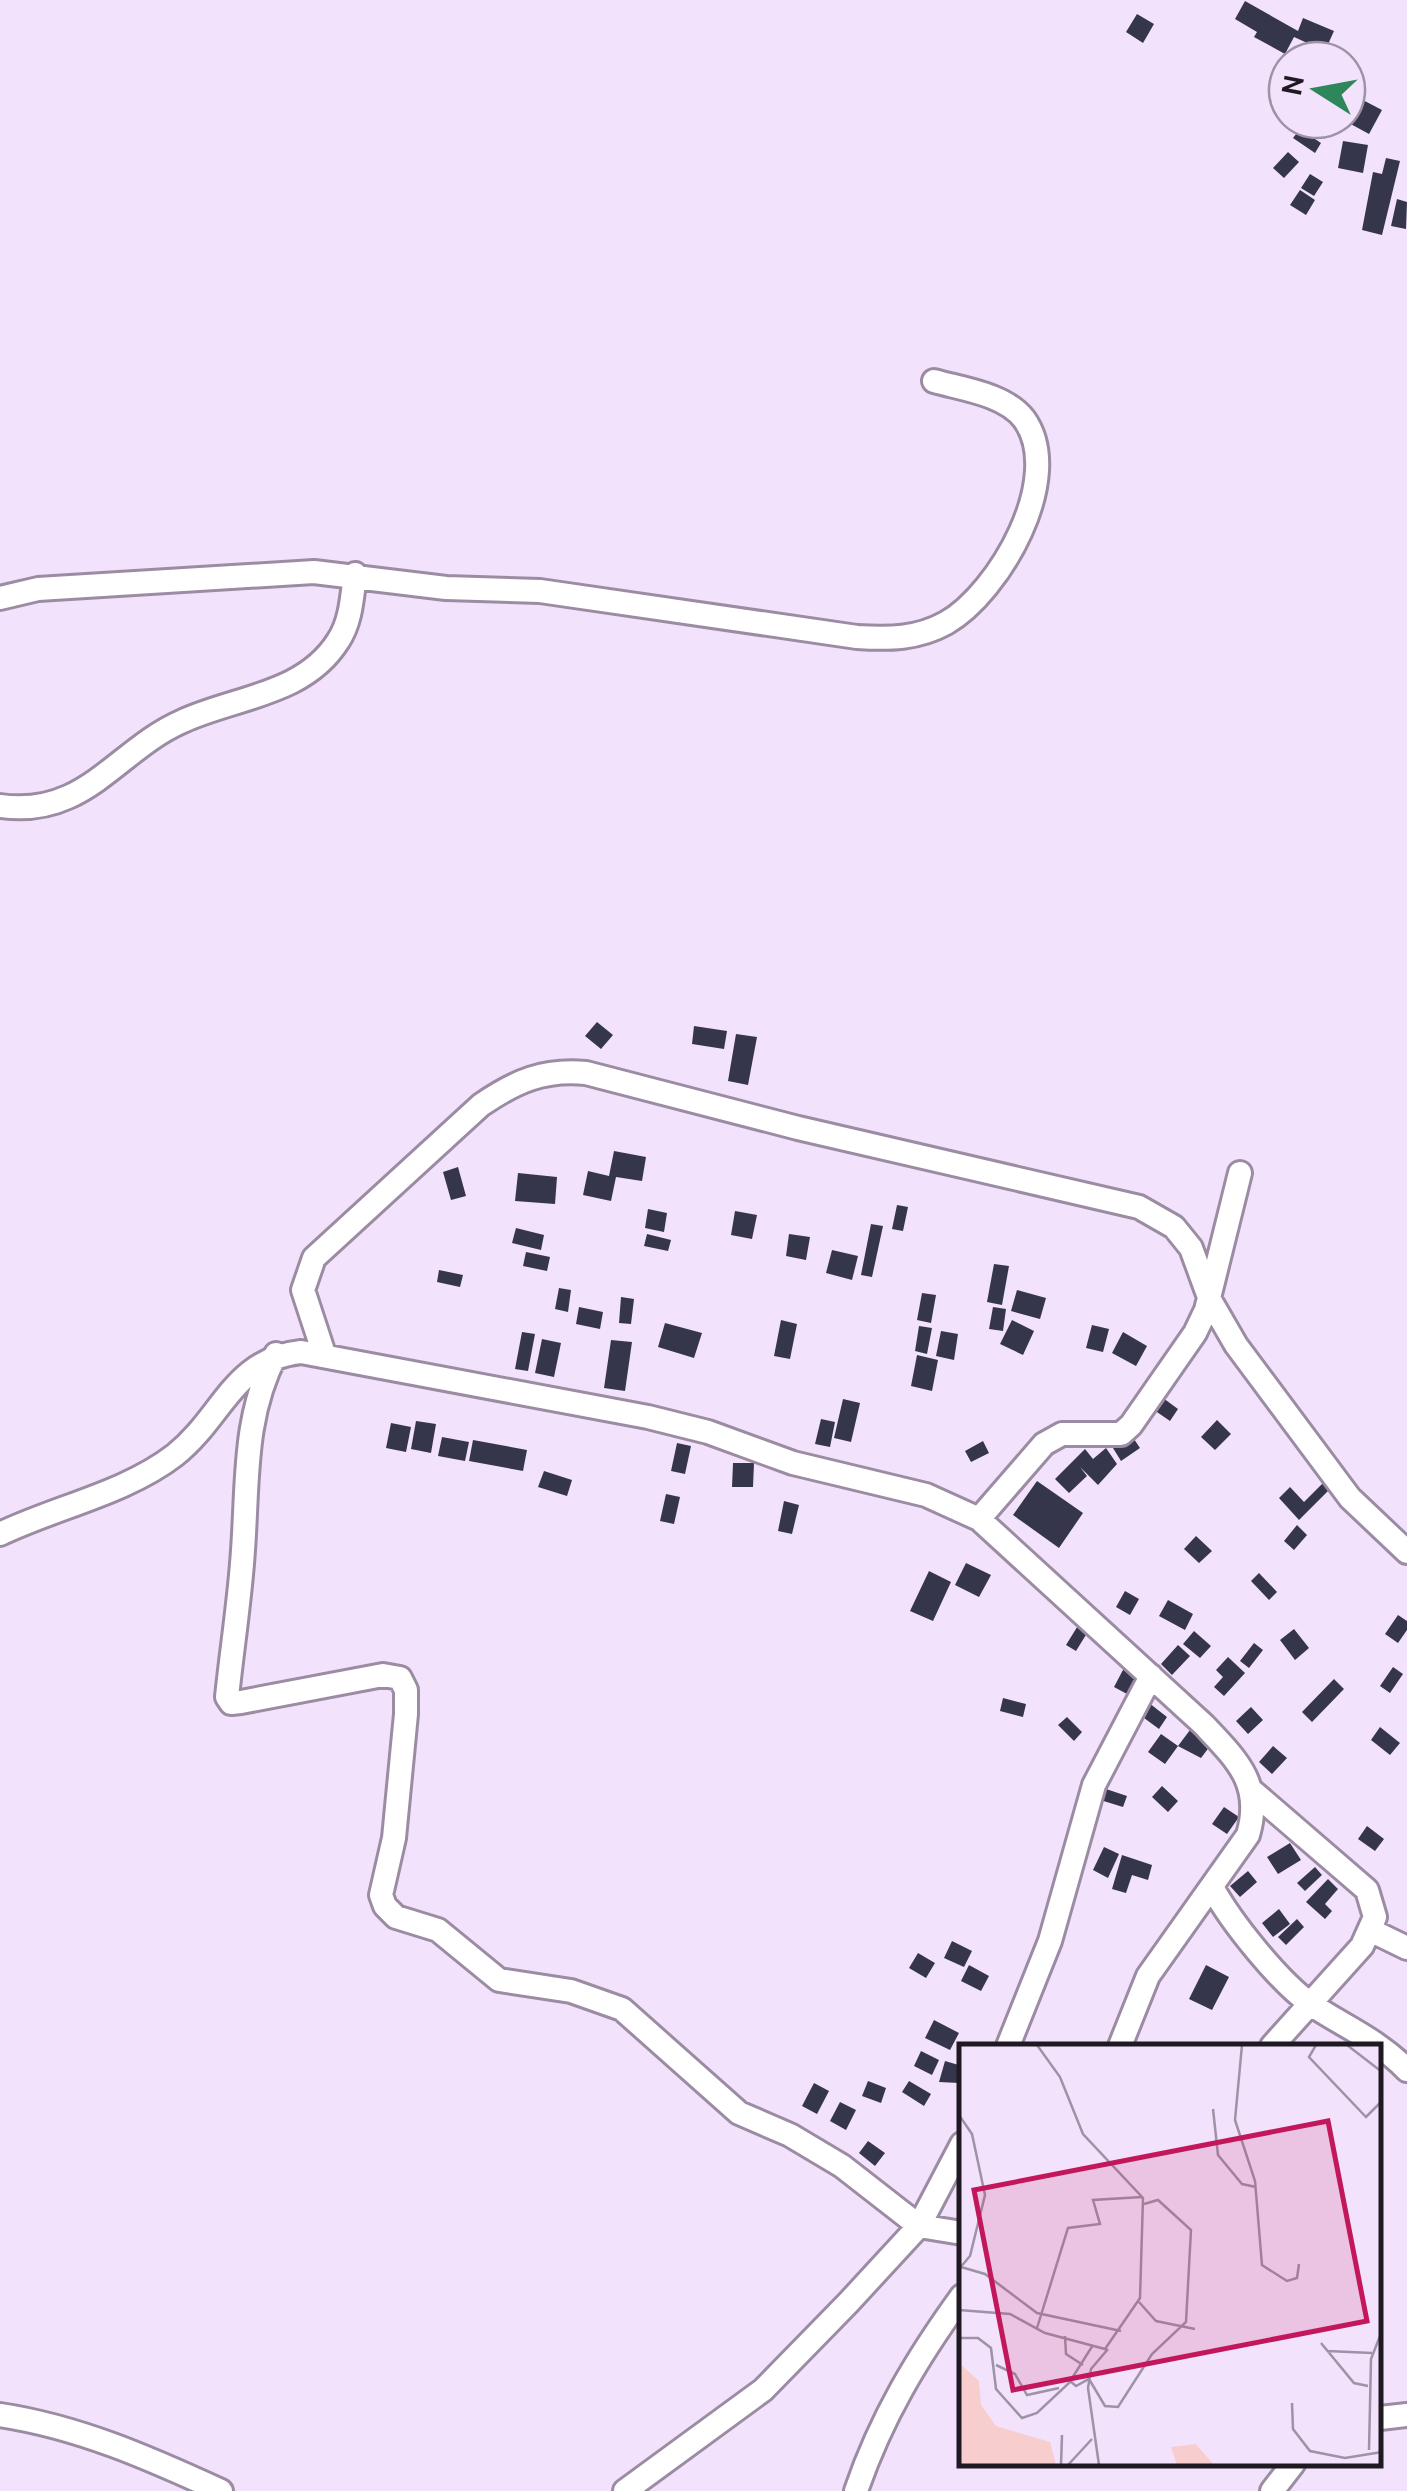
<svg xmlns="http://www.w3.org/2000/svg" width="1407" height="2491" viewBox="0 0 1407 2491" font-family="Cabin,sans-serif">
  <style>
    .building { fill: #35364c }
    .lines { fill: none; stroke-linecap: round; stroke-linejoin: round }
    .minor-casing { stroke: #9b8ca4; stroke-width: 28 }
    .minor { stroke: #fff; stroke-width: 22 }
    .inset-road { fill: none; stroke: #9e92a5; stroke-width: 2.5 }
    .view { fill: #c2185b; fill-opacity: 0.15; stroke: #c2185b; stroke-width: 5 }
    .inset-edge { fill: none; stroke: #1f1922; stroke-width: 5 }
  </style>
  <rect width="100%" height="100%" fill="#f3e2fc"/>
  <path class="building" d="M1245,1l53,30 5,-13 31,13 -9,20 -31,-14 -9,17 -31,-17 3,-5 -22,-13z
    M1137,14l17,10 -11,19 -17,-11z
    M1359,98l23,12 -13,24 -22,-12z
    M1300,129l21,14 -6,10 -22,-15z
    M1343,141l25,4 -5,28 -25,-5z
    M1288,152l11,10 -15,16 -11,-10z
    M1386,158l14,3 -18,74 -20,-5 11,-58 9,2z
    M1310,174l13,8 -9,14 -13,-8z
    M1300,190l15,10 -9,15 -16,-10z
    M1397,199l10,3 -1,27 -15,-3z
    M597,1022l16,13 -12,14 -16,-13z
    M694,1026l33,5 -3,18 -32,-5z
    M736,1034l21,3 -9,48 -20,-4z
    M614,1151l32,6 -4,24 -26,-4 -5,24 -28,-6 5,-24 21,5z
    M458,1167l8,29 -15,4 -8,-28z
    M518,1173l39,4 -2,27 -40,-3z
    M897,1205l11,2 -5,24 -11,-2z
    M648,1209l19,4 -3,19 -19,-4z
    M735,1211l22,4 -5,24 -21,-4z
    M871,1224l12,2 -11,51 -11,-2z
    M516,1228l28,7 -3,15 -29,-7z
    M647,1234l24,6 -3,11 -24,-5z
    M789,1234l21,3 -4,23 -20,-4z
    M832,1250l26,6 -6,24 -26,-7z
    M526,1252l24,5 -3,14 -24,-5z
    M994,1264l15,2 -7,39 -15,-3z
    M439,1270l24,5 -3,12 -23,-5z
    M559,1288l12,2 -3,22 -13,-3z
    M1017,1290l29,8 -6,21 -29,-8z
    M922,1293l14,2 -5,28 -14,-3z
    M621,1297l13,2 -3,25 -12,-1z
    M579,1307l24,5 -3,17 -24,-5z
    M993,1307l13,2 -3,22 -14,-2z
    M781,1320l16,4 -7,35 -16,-3z
    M1012,1320l22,11 -11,24 -23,-11z
    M665,1323l37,10 -8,25 -36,-11z
    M1092,1325l17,4 -6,23 -17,-4z
    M919,1326l13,2 -5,26 -12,-3z
    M941,1331l17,3 -4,26 -18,-4z
    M522,1332l13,2 -7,37 -13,-2z
    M1123,1332l24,14 -11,20 -24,-13z
    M542,1339l19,4 -7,34 -19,-4z
    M611,1340l21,2 -7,49 -21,-3z
    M917,1355l21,5 -6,31 -21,-5z
    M1163,1398l15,11 -8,12 -16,-11z
    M843,1399l17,4 -9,39 -17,-4z
    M821,1419l14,3 -5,25 -15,-3z
    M1217,1420l14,14 -16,16 -14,-13z
    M416,1421l20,3 -5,29 -20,-4z
    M391,1423l20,4 -5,25 -20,-4z
    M1132,1436l8,12 -19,13 -8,-13z
    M442,1437l27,5 -4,19 -27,-5z
    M473,1440l54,10 -4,21 -54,-10z
    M983,1441l6,12 -18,9 -6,-11z
    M677,1443l14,3 -6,28 -14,-3z
    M1106,1448l11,16 -19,21 -18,-18 7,9 -18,17 -14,-14 30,-30 8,10z
    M733,1463h21l-1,24h-21z
    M544,1471l28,9 -5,16 -29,-9z
    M1037,1481l46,32 -24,35 -46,-33z
    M1323,1483l7,6 -31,31 -20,-22 11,-11 14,15z
    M666,1494l14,3 -6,27 -14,-3z
    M784,1501l15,4 -7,29 -14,-3z
    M1297,1525l10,10 -13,15 -10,-9z
    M1196,1536l16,15 -13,12 -15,-14z
    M966,1563l25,12 -12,22 -24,-12z
    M929,1571l22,11 -18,39 -23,-10z
    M1259,1573l18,19 -8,8 -18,-19z
    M1125,1591l14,8 -9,16 -14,-8z
    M1168,1600l25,14 -8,16 -26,-14z
    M1398,1615l9,6v9l-9,13 -13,-9z
    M1079,1624l10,6 -13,21 -10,-6z
    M1294,1629l15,19 -14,12 -15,-20z
    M1194,1631l17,15 -11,12 -17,-14z
    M1254,1643l9,7 -14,18 -9,-7z
    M1178,1645l12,11 -18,19 -11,-11z
    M1228,1657l17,16 -21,23 -10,-9 9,-10 -7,-7z
    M1393,1667l10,7 -13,19 -10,-7z
    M1124,1668l13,7 -10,19 -13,-7z
    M1334,1679l10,10 -32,33 -10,-10z
    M1003,1698l23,6 -3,13 -23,-6z
    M1149,1703l18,14 -8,12 -19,-14z
    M1251,1707l12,13 -15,14 -12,-13z
    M1067,1717l15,15 -8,9 -16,-16z
    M1380,1727l20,16 -10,12 -19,-15z
    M1190,1730l20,16 -9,12 -23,-12z
    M1161,1734l17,12 -13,18 -17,-12z
    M1273,1746l14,12 -15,16 -13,-12z
    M1162,1786l16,15 -10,11 -16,-15z
    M1100,1787l27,9 -4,11 -26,-8z
    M1224,1807l15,10 -12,17 -15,-10z
    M1367,1826l17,13 -9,12 -17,-12z
    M1290,1843l11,17 -23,14 -11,-17z
    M1104,1847l15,7 -11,24 -15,-8z
    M1122,1855l30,10 -4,15 -16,-5 -6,18 -14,-4z
    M1315,1867l7,8 -17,16 -8,-8z
    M1248,1871l9,11 -17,15 -10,-11z
    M1328,1879l10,10 -13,15 7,7 -7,8 -19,-17z
    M1279,1909l11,15 -17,13 -11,-14z
    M1297,1919l7,8 -18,18 -8,-8z
    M952,1941l20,10 -8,16 -20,-9z
    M918,1953l17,10 -9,15 -17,-10z
    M969,1965l20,11 -8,15 -20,-10z
    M1206,1965l23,12 -17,33 -23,-11z
    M934,2020l25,13 -9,17 -25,-12z
    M921,2051l18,9 -7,15 -18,-9z
    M945,2061l17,5 -3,17 -20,-1z
    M868,2081l18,7 -5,15 -19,-7z
    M909,2081l22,13 -7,12 -22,-14z
    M814,2083l15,8 -12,23 -15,-8z
    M840,2102l16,8 -10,20 -16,-9z
    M868,2141l17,12 -10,13 -16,-13z"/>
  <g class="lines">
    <defs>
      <path id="minor" d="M0,598l38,-9 276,-17 132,16 94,3 317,46c32,2 60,2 89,-14 53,-30 120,-146 78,-204 -19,-25 -62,-30 -90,-38
        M0,806c86,12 116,-56 183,-85 52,-24 121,-26 155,-80 13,-19 14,-44 17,-67
        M276,1354c-33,63 -28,128 -33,196 -3,49 -11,98 -16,147l4,6 10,-1 142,-27 17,3 6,12v24l-12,124 -13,57 4,11 11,11 42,13 61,50 72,11 51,18 117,104 51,22 52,31 77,60 43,7
        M324,1354l-21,-64 11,-32 167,-153c35,-24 63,-36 105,-32l212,55 341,79 35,20 17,21 19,52 26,45 114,153 57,54
        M979,1519l65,-75 18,-10h59l10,-9 64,-92 11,-23 34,-137
        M0,1534c56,-27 126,-41 175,-79 48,-38 58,-96 126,-103l347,65 60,15 85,31 133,32 53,24 225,206c33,35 59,59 44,110l-100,141 -28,70
        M1251,1790l116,100 8,27 -13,29 -90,100
        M1212,1887c19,35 67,95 100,118 33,22 66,35 95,65
        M1372,1931l35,17
        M1008,2046l42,-105 44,-156 57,-109
        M0,2415c79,12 149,43 221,76
        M1380,2418l27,-3
        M625,2491l138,-101 85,-87 71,-77 43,-82
        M856,2491c25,-73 61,-133 106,-195
        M1272,2491l21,-27"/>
    </defs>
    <use href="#minor" class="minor-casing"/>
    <use href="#minor" class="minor"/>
  </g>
  <g transform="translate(959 2044)">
    <rect width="422" height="422" fill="#f3e2fc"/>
    <path d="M0,319l20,18 2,24 15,21 54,16 6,23h-97zM237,400l18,21h-37l-6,-18z" fill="#f8cdce"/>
    <path class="inset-road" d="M283,1l-7,75 20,61 7,84 25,16 10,-3 2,-14M357,1l-7,12 57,60 16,-16M388,1l35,27M254,65l5,46 24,29 14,3M0,71l13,19 13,61 -15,61 -11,13M2,223l24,7 52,39 84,18M180,258l17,19 39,8M0,266l51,4 35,19 60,16 35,-51 3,-100 -60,-64 -23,-57 -23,-32M78,284l31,-100 32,-4 -7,-24 49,-3M106,292l1,18 17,11M0,294h19l13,10 5,41 26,29 15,-5 32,-30 24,-38M362,299l33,40 14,3M368,307l45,2M37,321l19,9 12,21 32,-7M111,337l6,5 13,-7 16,27 13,1 34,-53 34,-32 5,-92 -33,-30 -14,4M333,359l1,26 17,22 35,7 37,-6M410,406l2,-91 11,-28M102,421l1,-30M109,421l24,-26M140,421l-11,-77 3,-19 17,-20"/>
    <path class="view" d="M369,77l39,200 -354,69 -39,-200z"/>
    <rect width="422" height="422" class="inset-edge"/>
  </g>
  <g transform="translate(1317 90) rotate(281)"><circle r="48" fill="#f3e2fc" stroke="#9e92a5" stroke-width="2.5"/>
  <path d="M0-8L18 38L0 25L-18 38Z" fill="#2e865b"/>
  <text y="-15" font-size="28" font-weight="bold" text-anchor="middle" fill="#1f1922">N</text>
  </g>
</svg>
